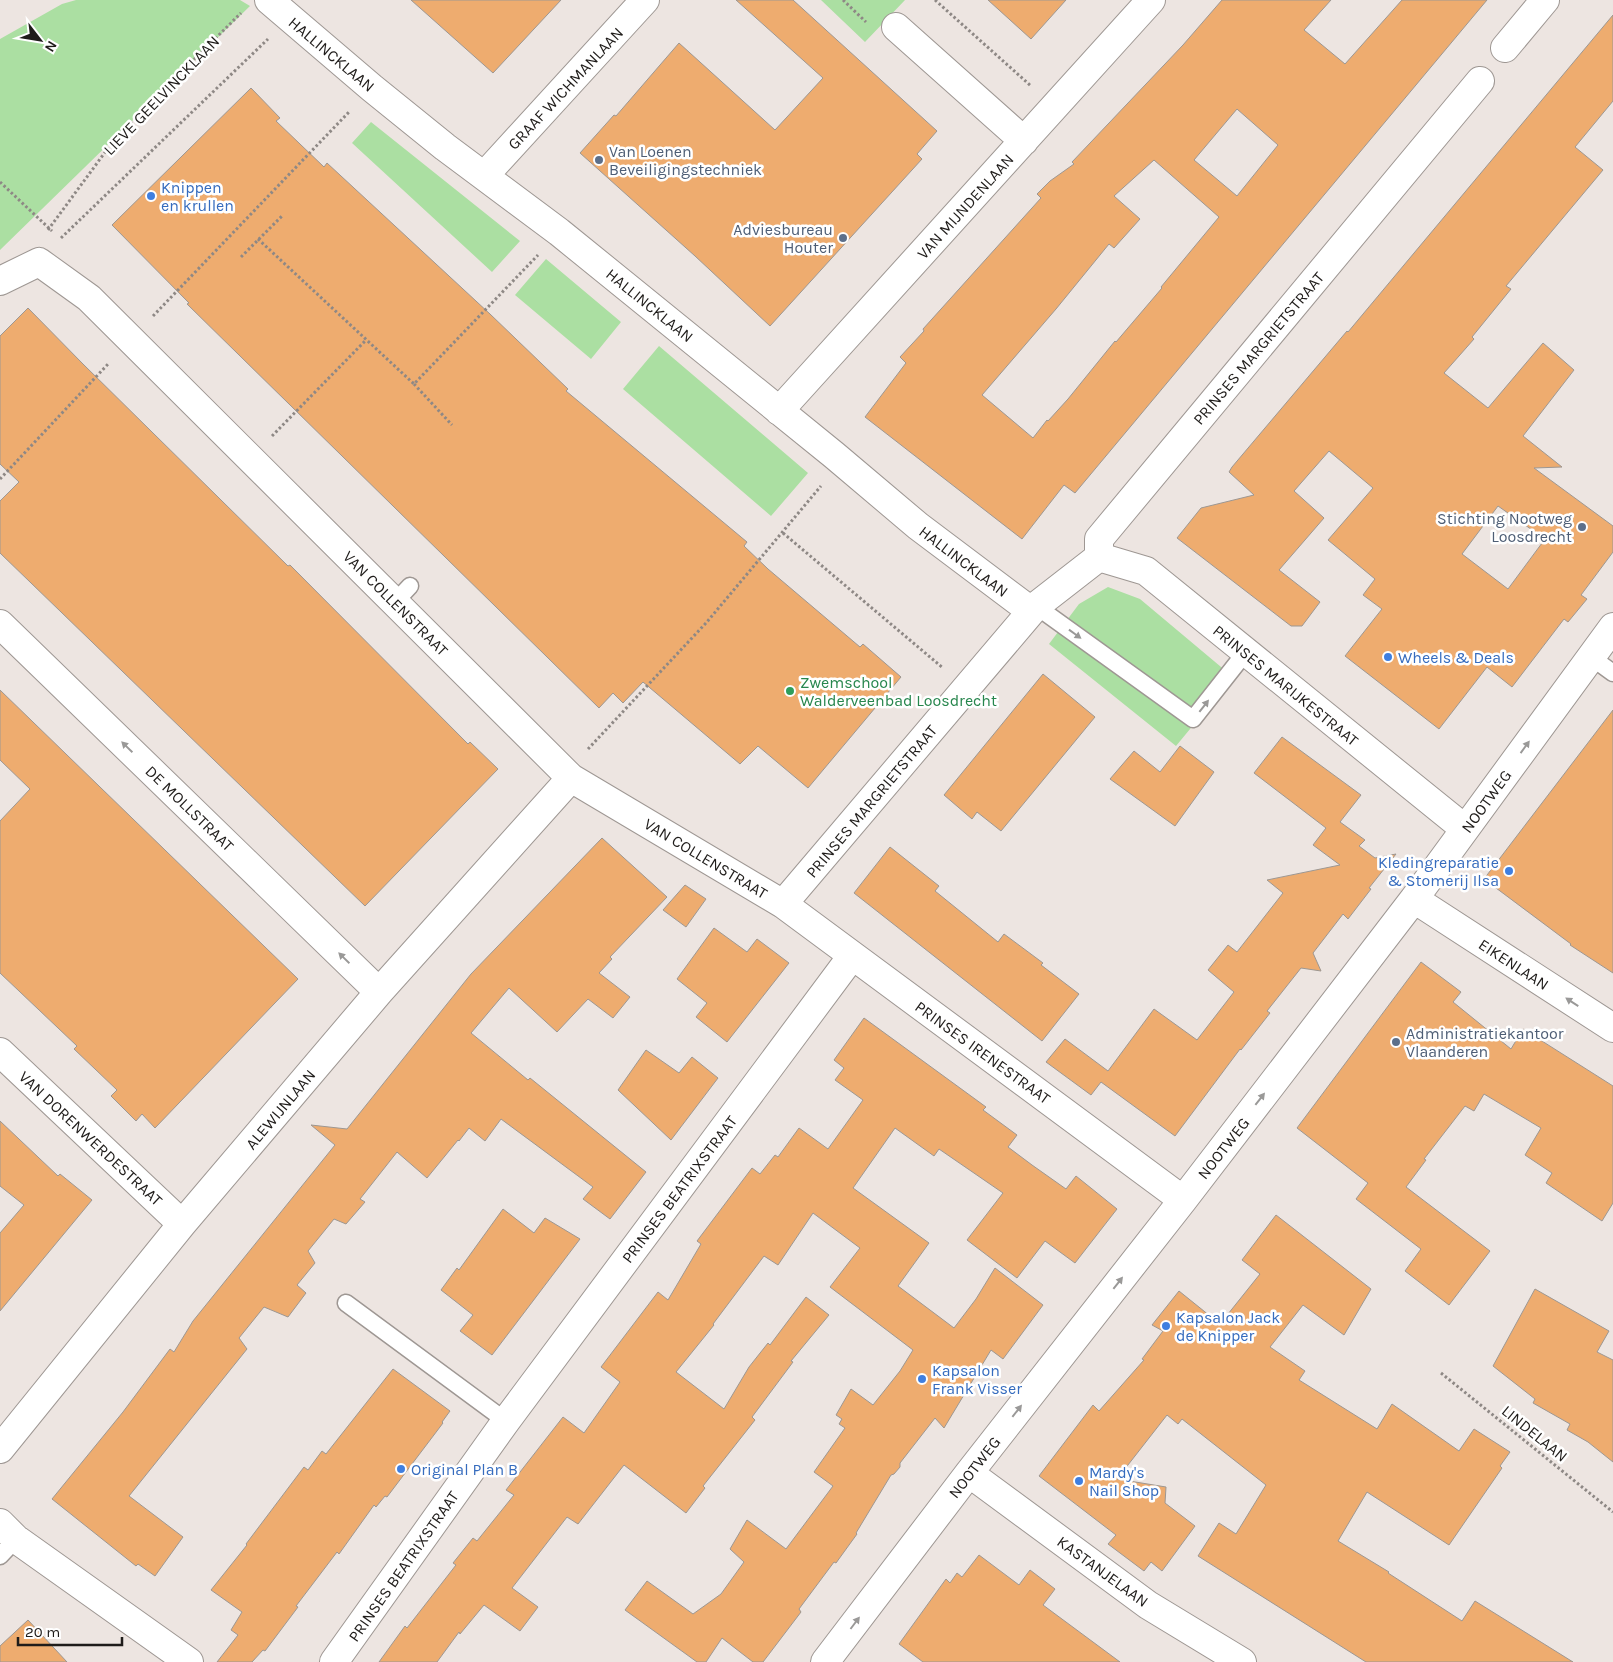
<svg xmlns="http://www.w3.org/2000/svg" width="1613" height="1662" viewBox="0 0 1613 1662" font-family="Karla,sans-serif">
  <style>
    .green { fill: #abdfa2 }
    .building { fill: #eeac6f; stroke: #9d9792; fill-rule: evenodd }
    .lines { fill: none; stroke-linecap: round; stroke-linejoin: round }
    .service-casing { stroke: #9e9793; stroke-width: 19 }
    .minor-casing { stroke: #9e9793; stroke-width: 30 }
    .path { stroke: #8e8885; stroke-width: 3; stroke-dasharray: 2.5 2.5; stroke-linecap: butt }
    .service { stroke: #fff; stroke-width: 16 }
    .minor { stroke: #fff; stroke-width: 28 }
    .oneway { fill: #9a9998 }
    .service-dot { fill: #5c6f8a; stroke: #fff; stroke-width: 2 }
    .shop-dot { fill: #3f7fe0; stroke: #fff; stroke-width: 2 }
    .leisure-dot { fill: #2e9e5b; stroke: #fff; stroke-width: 2 }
    .labels { text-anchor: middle; stroke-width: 5; stroke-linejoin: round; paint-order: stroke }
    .street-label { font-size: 16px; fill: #1f1c1a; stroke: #fff }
    .service-label { font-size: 16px; fill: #4e5e75; stroke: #fff; text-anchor: start }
    .shop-label { font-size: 16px; fill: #366cbe; stroke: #fff; text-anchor: start }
    .leisure-label { font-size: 16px; fill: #27864d; stroke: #fff; text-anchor: start }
  </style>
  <rect width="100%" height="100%" fill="#ede5e1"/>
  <path class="green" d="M76,0h164l10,6 -250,244v-211l62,-35z
    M821,0h84l-40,42z
    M371,122l149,119 -28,31 -140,-129z
    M546,259l75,63 -30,37 -76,-64z
    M659,346l149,127 -37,43 -148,-127z
    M1108,587l32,12 93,78 -57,69 -127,-102 30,-40z"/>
  <path class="building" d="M411,0h150l-68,73z
    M736,0h57l144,131 -20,23 5,5 -152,167 -75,-70 -115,-103 34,-38 2,1 63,-73 96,87 48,-52z
    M988,0h78l-35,39z
    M1222,0h109l-27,30 41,34 57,-64h85l-412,493 -11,-8 -42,54 -157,-122 41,-54 -6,-6 24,-26 -1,-2 118,-131 -4,-4 13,-13 24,-17 -2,-2 111,-117zM1237,109l41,36 -41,51 -43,-36zM1154,160l65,57 -58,70 1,1 -46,54 -1,-1 -47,58 -20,22 -1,-1 -14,18 -51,-43 74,-86 53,-65 5,4 26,-29 -26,-23z
    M1613,15v86l-38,46 28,23 -97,116 5,3 -39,48 2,2 -30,34 44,35 55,-65 31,27 -51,66 39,31 -28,1 79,58v26l-32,43 6,4 -19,23 -4,-3 -52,68 -25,-20 -48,62 -94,-73 37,-47 -19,-14 12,-16 -47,-39 45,-52 -44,-37 -35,40 30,27 -45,52 41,32 -18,24h-11l-114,-88 24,-30 53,-13 -25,-23 3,-5 115,-136 1,1zM1498,506l47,33 -37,50 -46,-35z
    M251,88l29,30 -4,3 48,46 3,-4 163,151 78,75 -2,2 181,151 -3,4 24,23 92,78 3,-3 38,33 -93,111 -50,-42 -18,18 -97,-82 -20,21 -10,-10 -14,15 -412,-404 2,-1 -77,-78z
    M28,308l55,56 205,202 2,-1 178,179 2,-2 28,27 -133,137 -365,-353v-52l19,-19 -19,-18v-128z
    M1043,674l52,43 -94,114 -24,-19 -5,7 -28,-24z
    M0,690l298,289 -143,149 -13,-14 -6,7 -25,-25 6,-6 -43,-41 3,-3 -77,-73v-152l30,-32 -30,-29z
    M1613,710v263l-43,-28 1,-1 -87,-65z
    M1282,737l79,58 -21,27 25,18 -6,6 16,12 21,-4 -27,34 2,1 -23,30 -5,-5 -30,39 8,18 -20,-3 -34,43 3,2 -29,37 -1,-1 -65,87 -74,-54 -10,13 -45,-33 19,-23 43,32 46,-62 43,31 37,-48 -26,-22 20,-25 9,7 46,-59 -16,-13 73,-15 -27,-20 13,-17 -72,-55z
    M1180,746l34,26 -39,54 -65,-47 24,-28 26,21z
    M602,838l65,59 -57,60 2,2 -13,14 31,24 -17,21 -25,-19 -31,33 -48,-44 -38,45 57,47 2,-2 116,94 -36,47 -27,-20 10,-12 -92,-68 -16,22 -16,-13 -10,13 -1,-1 -31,38 -30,-26 -37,47 5,3 -19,22 -12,-5 -26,32 7,12 -18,22 9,8 -18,24 -24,-10 -25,31 8,11 -118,147 54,41 -28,39 -17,-12 -2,2 -84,-67 71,-87 47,-63 4,3 19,-31 142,-176 -24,-20 36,4 124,-155z
    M890,847l49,39 -4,5 63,51 6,-8 39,29 -2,2 38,29 -37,47 -188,-148z
    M685,885l21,14 -20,28 -23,-17z
    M714,928l33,24 10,-13 32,24 -62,79 -31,-25 11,-14 -30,-24z
    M1421,962l40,30 -8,10 58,47 12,-20 90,57v117l-11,18 -56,-38 6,-10 -27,-18 16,-27 -57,-34 -10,17 -9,-5 -41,53 2,1 -20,27 84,64 -41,54 -44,-34 16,-22 -65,-50 12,-16 -71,-55z
    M864,1018l122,89 -3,3 34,25 -9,12 24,18 34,24 10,-13 41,33 -42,54 -30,-22 -28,37 -50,-38 36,-47 -64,-44 -5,7 -39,-28 -42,60 76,55 -31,43 56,42 22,-29 19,-31 48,37 -40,54 -12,-9 -47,78 -9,-10 -35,45v4l-6,7 -3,1 -35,58 1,1 -21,29 -2,-1 -35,47 2,3 -38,50h-10l-31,-24 -16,24h-9l-72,-52 22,-29 46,33 28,-20 23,-32 -14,-13 17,-29 39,29 47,-63 -19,-14 31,-44 -6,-4 3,-5 -6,-4 15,-26 22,16 27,-34 13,-21 -83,-63 30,-39 -47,-35 -35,52 -14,-9 -51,68 1,1 -38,47 48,37 25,-42 19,-24 2,2 36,-48 23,18 -38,46 2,1 -41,55 3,3 -52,66 2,2 -19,25 -62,-48 -46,59 -11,-7 -55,71 26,19 -18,24 -36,-26 -24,29 -1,-2 -22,30h-58l26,-36 2,2 49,-63 -3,-2 20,-25 4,3 37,-46 -8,-5 57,-73 21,16 36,-51 -19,-15 57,-75 10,8 33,-56 -4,-3 55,-73 8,6 15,-19 3,2 21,-29 29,21 35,-49 -28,-20 9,-12 -10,-8z
    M646,1050l33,23 13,-16 26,21 -47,62 -53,-50z
    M0,1121l58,55 2,-2 32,26 -92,111v-78l24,-28 -24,-19z
    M503,1209l31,24 11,-15 35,21 -88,116 -32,-24 13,-16 -32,-25 16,-22 2,2z
    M1276,1215l95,74 -27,46 -41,-30 -33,42 35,24 -6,9 78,49 15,-25 67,47 15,-22 36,23 -10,14 2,2 -53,77 -82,-53 -29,49 51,31 -1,1 74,48 13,-20 98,61h-207l-168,-106 21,-33 17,11 30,-49 -84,-66 -4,5 -11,-9 -50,64 49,8 -1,16 30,23 -33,45 -11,-9 -7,9 -36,-27 8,-9 -77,-59 54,-71 6,6 45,-51 -2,-1 21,-28 -11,-6 27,-34 41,33 40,-50 -18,-14z
    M1535,1289l74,42 -12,21 16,8v102l-25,-20 -21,-12 3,-6 -37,-21 2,-4 -42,-33z
    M393,1369l57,42 -8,11 1,1 -56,74 -2,-1 -9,11 -2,-2 -35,49 -2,-2 -41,54 2,1 -33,44 -2,-1 -11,12h-35l21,-27 -7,-5 11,-18 -31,-22 36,-45 -1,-1 58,-77 4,3 14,-19 4,3z
    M979,1555l40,30 11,-15 25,19 -12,16 77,57h-197l-24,-18 47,-65 4,4 7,-10 5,4z
    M28,1620l39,42h-67v-16z"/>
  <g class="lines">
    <defs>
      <path id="service" d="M395,602l15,-16
        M1036,606l157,113 52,-66
        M1591,657l22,16
        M346,1303l160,118
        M0,1556l16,-17"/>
      <path id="minor" d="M269,0l103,88 73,59 114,85 275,223 84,71 113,85
        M896,27l128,114
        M1505,48l40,-48
        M484,176l161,-176
        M0,281l39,-19 50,36 482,480 212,126 400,296
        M779,411l372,-411
        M1099,557l47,14 319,258
        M0,624l379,368
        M1414,899l199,129
        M783,904l253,-298 63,-49v-18l381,-458
        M0,1052l182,172
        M0,1449l182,-225 197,-232 192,-214
        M969,1473l179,132 94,57
        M0,1523l16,16 173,123
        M334,1662l172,-241 346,-465
        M825,1662l144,-189 214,-273 231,-301 199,-272"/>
    </defs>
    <use href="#service" class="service-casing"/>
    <use href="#minor" class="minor-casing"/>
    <path class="path" d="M843,0l23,22
      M935,0l96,86
      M0,182l52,49
      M48,230l69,-94 124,-123
      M61,238l207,-199
      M258,239l156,145 124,-129
      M241,257l41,-41
      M153,316l196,-204
      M414,384l38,41
      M272,436l94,-96
      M0,479l109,-116
      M783,533l160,135
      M588,749l118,-126 115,-137
      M1441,1373l172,139"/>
    <use href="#service" class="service"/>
    <use href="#minor" class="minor"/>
  </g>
  <defs><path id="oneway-solid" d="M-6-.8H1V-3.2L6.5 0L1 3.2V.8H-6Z" transform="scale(1.25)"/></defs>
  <g class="oneway">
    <use href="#oneway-solid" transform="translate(1075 634) rotate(36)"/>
    <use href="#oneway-solid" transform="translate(1204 706) rotate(-52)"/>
    <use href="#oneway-solid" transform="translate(127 747) rotate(-136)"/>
    <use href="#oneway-solid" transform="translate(1525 747) rotate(-54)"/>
    <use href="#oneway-solid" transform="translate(344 958) rotate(-136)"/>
    <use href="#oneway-solid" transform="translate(1572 1002) rotate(-147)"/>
    <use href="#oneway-solid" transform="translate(1260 1099) rotate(-52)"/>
    <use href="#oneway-solid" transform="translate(1118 1283) rotate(-52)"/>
    <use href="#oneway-solid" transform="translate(1017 1411) rotate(-52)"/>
    <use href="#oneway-solid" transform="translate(855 1623) rotate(-53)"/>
  </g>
  <g class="service-dot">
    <circle cx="599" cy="160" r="5"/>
    <circle cx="843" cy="238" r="5"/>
    <circle cx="1582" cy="527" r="5"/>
    <circle cx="1396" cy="1042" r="5"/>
  </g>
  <g class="shop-dot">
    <circle cx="151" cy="196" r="5"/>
    <circle cx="1388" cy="657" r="5"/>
    <circle cx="1509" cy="871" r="5"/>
    <circle cx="1166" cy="1326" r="5"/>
    <circle cx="922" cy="1379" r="5"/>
    <circle cx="401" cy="1469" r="5"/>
    <circle cx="1079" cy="1481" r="5"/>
  </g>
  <circle class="leisure-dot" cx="790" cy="691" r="5"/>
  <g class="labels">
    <g class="street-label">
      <text transform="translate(332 54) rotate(40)" y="6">HALLINCKLAAN</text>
      <text transform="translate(565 88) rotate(-47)" y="6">GRAAF WICHMANLAAN</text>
      <text transform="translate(161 95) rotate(-46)" y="6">LIEVE GEELVINCKLAAN</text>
      <text transform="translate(965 206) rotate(-48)" y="6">VAN MIJNDENLAAN</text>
      <text transform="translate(650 305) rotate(39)" y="6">HALLINCKLAAN</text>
      <text transform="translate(1258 348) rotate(-50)" y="6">PRINSES MARGRIETSTRAAT</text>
      <text transform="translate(964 561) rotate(37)" y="6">HALLINCKLAAN</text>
      <text transform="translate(396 603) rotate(45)" y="6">VAN COLLENSTRAAT</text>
      <text transform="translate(1286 685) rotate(39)" y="6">PRINSES MARIJKESTRAAT</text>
      <text transform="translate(871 801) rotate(-50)" y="6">PRINSES MARGRIETSTRAAT</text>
      <text transform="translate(1486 801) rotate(-54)" y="6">NOOTWEG</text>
      <text transform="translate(190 808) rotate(44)" y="6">DE MOLLSTRAAT</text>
      <text transform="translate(706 858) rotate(31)" y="6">VAN COLLENSTRAAT</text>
      <text transform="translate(1514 964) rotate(33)" y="6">EIKENLAAN</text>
      <text transform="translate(983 1052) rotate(36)" y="6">PRINSES IRENESTRAAT</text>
      <text transform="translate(280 1109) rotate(-50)" y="6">ALEWIJNLAAN</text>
      <text transform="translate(91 1138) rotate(43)" y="6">VAN DORENWERDESTRAAT</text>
      <text transform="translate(1223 1148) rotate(-52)" y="6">NOOTWEG</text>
      <text transform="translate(679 1189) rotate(-53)" y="6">PRINSES BEATRIXSTRAAT</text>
      <text transform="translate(1535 1433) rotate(39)" y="6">LINDELAAN</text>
      <text transform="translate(974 1467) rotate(-52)" y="6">NOOTWEG</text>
      <text transform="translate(403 1566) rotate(-55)" y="6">PRINSES BEATRIXSTRAAT</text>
      <text transform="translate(1103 1571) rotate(36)" y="6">KASTANJELAAN</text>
    </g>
    <g class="service-label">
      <text x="609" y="157">Van Loenen<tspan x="609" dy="18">Beveiligingstechniek</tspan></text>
      <text x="833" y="235" text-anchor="end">Adviesbureau<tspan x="833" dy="18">Houter</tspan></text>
      <text x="1572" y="524" text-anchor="end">Stichting Nootweg<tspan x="1572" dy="18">Loosdrecht</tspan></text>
      <text x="1406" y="1039">Administratiekantoor<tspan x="1406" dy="18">Vlaanderen</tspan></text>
    </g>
    <g class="shop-label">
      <text x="161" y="193">Knippen<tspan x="161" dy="18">en krullen</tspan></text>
      <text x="1398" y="663">Wheels &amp; Deals</text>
      <text x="1499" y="868" text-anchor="end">Kledingreparatie<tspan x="1499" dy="18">&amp; Stomerij Ilsa</tspan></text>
      <text x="1176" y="1323">Kapsalon Jack<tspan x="1176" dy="18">de Knipper</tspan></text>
      <text x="932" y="1376">Kapsalon<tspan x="932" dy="18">Frank Visser</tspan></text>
      <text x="411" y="1475">Original Plan B</text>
      <text x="1089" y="1478">Mardy's<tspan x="1089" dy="18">Nail Shop</tspan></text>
    </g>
    <g class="leisure-label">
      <text x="800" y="688">Zwemschool<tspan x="800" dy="18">Walderveenbad Loosdrecht</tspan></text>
    </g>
  </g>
  <g transform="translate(40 40) rotate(121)" stroke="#ffffff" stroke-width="4" paint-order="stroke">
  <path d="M0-4L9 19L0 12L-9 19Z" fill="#1f1c1a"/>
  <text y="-8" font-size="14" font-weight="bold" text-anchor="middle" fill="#1f1c1a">N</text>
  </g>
  <path d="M18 1637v8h104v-8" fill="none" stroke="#1f1c1a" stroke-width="2.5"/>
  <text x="25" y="1637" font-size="15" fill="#1f1c1a" stroke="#ffffff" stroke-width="4" paint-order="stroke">20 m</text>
</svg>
